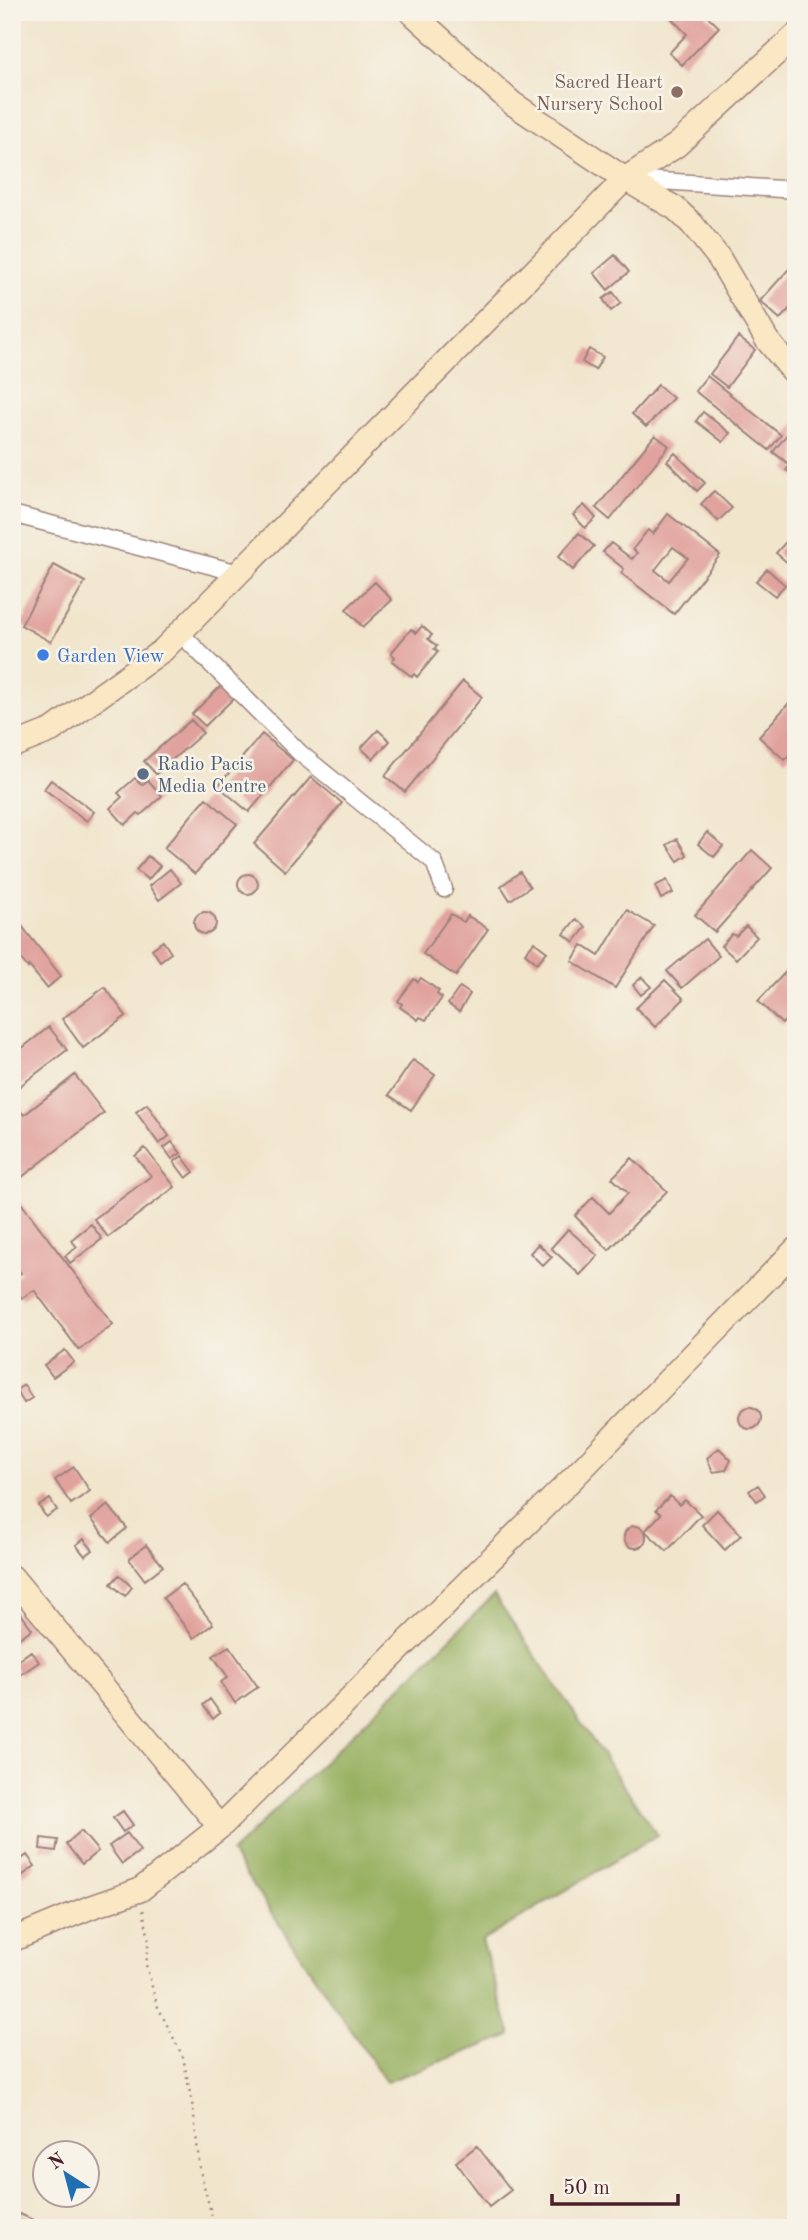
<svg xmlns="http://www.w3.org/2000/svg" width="808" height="2240" viewBox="0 0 808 2240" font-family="'Old Standard TT',serif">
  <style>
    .forest { fill: #97b060; stroke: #706846; stroke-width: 2 }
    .building { fill: #e1a29d; fill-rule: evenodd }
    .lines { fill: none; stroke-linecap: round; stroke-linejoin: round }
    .street-casing { stroke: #9e827c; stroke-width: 19 }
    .secondary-casing { stroke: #9e827c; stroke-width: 26 }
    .path { stroke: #9e827c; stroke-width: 2.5; stroke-dasharray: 2 5; stroke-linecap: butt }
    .street { stroke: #fff; stroke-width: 16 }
    .secondary { stroke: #fae7c3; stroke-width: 23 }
    .education-dot { fill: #8d6e63; stroke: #f7f3e8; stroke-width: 2.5 }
    .shop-dot { fill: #3f7fe0; stroke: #f7f3e8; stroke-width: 2.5 }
    .service-dot { fill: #5c6f8a; stroke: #f7f3e8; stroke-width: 2.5 }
    .labels { text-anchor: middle; stroke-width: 5; stroke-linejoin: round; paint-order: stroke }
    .education-label { font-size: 19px; fill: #785e54; stroke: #f7f3e8; text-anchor: end }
    .shop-label { font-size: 19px; fill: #366cbe; stroke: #f7f3e8; text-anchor: start }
    .service-label { font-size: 19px; fill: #4e5e75; stroke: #f7f3e8; text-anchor: start }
  </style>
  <rect width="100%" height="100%" fill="#f7f3e8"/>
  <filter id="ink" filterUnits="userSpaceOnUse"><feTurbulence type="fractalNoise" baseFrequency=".0143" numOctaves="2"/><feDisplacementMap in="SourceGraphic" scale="14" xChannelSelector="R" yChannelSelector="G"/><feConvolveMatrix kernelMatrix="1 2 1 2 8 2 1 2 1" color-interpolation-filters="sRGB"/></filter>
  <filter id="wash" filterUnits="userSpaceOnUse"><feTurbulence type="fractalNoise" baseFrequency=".00686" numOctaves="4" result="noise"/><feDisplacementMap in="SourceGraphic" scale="28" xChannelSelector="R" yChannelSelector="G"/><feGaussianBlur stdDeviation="1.57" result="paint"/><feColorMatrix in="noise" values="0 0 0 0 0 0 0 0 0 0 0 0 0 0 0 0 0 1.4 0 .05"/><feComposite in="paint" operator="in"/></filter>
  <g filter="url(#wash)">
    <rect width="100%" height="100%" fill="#f1e5cc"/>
    <path class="forest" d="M494,1595l163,240 -175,106 29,94 -125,47 -155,-229z"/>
    <g id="blocks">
      <path class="building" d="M665,12h38l16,15 -37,38 -13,-12 18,-19z
        M615,255l14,17 -21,18 -14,-17z
        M796,261v41l-16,17 -20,-18z
        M613,292l8,11 -10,8 -8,-12z
        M738,337l17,13 -28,37 -17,-13z
        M589,349l14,8 -8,13 -13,-8z
        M707,376l74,59 -12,15 -74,-59z
        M658,385l15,13 -27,29 -14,-13z
        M703,412l27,21 -7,9 -27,-21z
        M796,423v54l-10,-7 4,-5 -17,-13z
        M655,435l14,11 -59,74 -14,-12z
        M675,453l30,30 -8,8 -30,-30z
        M714,491l18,17 -14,13 -17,-17z
        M584,505l12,13 -11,10 -12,-13z
        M668,514l52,41 -46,59 -53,-41 3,-4 -21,-17 8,-9 21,16 5,-6 -4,-4 15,-19 5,4zM673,547l15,11 -19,23 -14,-11z
        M579,533l15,13 -21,24 -15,-13z
        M793,534l3,2v34l-20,-17z
        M54,565l31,17 -34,60 -30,-17z
        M767,569l18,16 -10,11 -19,-15z
        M375,582l17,18 -29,27 -17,-18z
        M422,626l10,9 -4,4 9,7 -3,3 4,3 -21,25 -3,-3 -2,3 -20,-16 3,-4 -4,-4 20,-24 5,4z
        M463,681l19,16 -77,95 -20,-16z
        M222,685l13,12 -30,29 -13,-12z
        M796,695v52l-11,13 -26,-23z
        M191,720l12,13 -47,41 -12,-13z
        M378,730l12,11 -17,18 -12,-11z
        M262,734l31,26 -44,52 -31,-26z
        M311,777l31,26 -57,68 -31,-27z
        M135,778l7,7 6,-5 14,16 -21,19 -3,-2 -13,12 -15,-17 12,-11 -4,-4z
        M51,780l43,32 -7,9 -43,-32z
        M206,798l31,26 -42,50 -31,-26z
        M707,832l16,14 -9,11 -16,-13z
        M677,839l10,16 -9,6 -11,-16z
        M752,850l20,18 -57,64 -20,-17z
        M148,856l12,10 -12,14 -12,-10z
        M170,869l11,14 -22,17 -10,-14z
        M520,872l10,15 -20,13 -9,-14z
        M238 884a10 10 0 1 1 20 0a10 10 0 1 1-20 0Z
        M667,880l6,13 -12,6 -6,-13z
        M627,910l27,16 -39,62 -43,-27 10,-16 17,11z
        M194 923a11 11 0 1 1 22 0a11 11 0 1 1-22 0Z
        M451,914l13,8 4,-6 20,13 -32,47 -33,-22z
        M576,919l10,8 -12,15 -10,-8z
        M18,921l43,55 -14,12 -18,-22 -1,2 -10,-13 -3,2 -3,-4v-28z
        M746,926l11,11 -21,22 -15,-13 11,-12 4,2z
        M705,939l14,17 -37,32 -15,-17z
        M163,941l8,12 -11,8 -8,-12z
        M534,942l13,10 -10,11 -12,-10z
        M796,961v48l-14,15 -24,-23z
        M642,977l9,10 -10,8 -8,-10z
        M421,978l18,13 -2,3 5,4 -16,22 -6,-3 -2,3 -18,-13 2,-3 -4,-3 16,-22 4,3z
        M665,980l19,19 -29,28 -19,-19z
        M105,987l21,29 -43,32 -21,-29z
        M460,987l10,7 -11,18 -11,-8z
        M49,1027l18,23 -55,42v-36z
        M413,1060l22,15 -24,35 -22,-15z
        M75,1075l29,38 -92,72v-69l8,-6 4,5z
        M147,1104l22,32 -10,8 -23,-32z
        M172,1142l9,11 -9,6 -8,-11z
        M145,1148l30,39 -67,50 -14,-18 57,-43 -16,-20z
        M182,1156l12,16 -8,6 -12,-16z
        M632,1158l35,33 -58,59 -34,-34 18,-19 16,16 19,-20 -16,-15z
        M12,1191l101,133 -34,26 -45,-60 -12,8 -10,-12v-7l9,-6 -9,-11z
        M91,1224l11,15 -32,24 -5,-7 12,-9 -6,-7z
        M568,1229l30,27 -18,19 -29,-27z
        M538,1244l14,13 -9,9 -13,-13z
        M65,1350l9,12 -21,15 -9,-12z
        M24,1385l8,13 -8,5 -8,-13z
        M739 1418a11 11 0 1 1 22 0a11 11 0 1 1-22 0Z
        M719,1448l12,12 -5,10 -13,2 -6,-14z
        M74,1467l16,24 -19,13 -16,-24z
        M758,1485l7,10 -8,6 -8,-10z
        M670,1496l9,9 6,-5 16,15 -34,36 -22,-20 16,-17 -5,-4z
        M50,1499l7,11 -11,7 -7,-11z
        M108,1505l19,23 -17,14 -19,-23z
        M717,1510l24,25 -16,15 -23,-25z
        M624 1537a11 11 0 1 1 22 0a11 11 0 1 1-22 0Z
        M84,1539l9,11 -8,6 -9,-11z
        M146,1545l17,21 -18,14 -16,-21z
        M119,1575l13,12 -7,9 -14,-12z
        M182,1584l31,40 -19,14 -31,-40z
        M19,1611l13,18 -20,14v-27z
        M229,1646l29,41 -23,16 -14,-21 7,-5 -15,-21z
        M31,1651l8,11 -19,13 -8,-10z
        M210,1699l10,14 -7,6 -10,-14z
        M123,1811l10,14 -10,7 -10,-14z
        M81,1831l17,20 -16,13 -16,-20z
        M127,1833l13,18 -18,13 -13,-18z
        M41,1838l17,2 -2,11 -16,-2z
        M27,1855l8,11 -12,9 -8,-11z
        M477,2146l34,44 -22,17 -33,-45z
        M20,2214l13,6 -4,8h-16z"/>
    </g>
  </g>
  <g filter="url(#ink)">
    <use href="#blocks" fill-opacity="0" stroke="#9e827c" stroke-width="2"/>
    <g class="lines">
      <defs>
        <path id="street" d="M631,179l165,11
          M12,514l227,59
          M180,633l120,120 134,109 10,27"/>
        <path id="secondary" d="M411,12l101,91 113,76 50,29 17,16 27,34 48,82 29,35
          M12,746l40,-16 111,-80 462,-471 52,-34 119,-110
          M12,1577l208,250
          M12,1940l79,-33 49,-17 80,-63 352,-348 224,-230"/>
      </defs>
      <use href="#street" class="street-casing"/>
      <use href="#secondary" class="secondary-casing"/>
      <path class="path" d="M143,1910l6,30 -3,25 11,40 26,52 10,51 7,62 15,58"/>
      <use href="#street" class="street"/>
      <use href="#secondary" class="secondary"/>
    </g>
  </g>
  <circle class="education-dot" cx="677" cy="92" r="7"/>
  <circle class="shop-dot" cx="43" cy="655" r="7"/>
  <circle class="service-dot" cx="143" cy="774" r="7"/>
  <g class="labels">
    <g class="education-label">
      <text x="663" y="88">Sacred Heart<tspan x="663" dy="22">Nursery School</tspan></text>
    </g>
    <g class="shop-label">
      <text x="57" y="662">Garden View</text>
    </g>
    <g class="service-label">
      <text x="157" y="770">Radio Pacis<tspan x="157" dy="22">Media Centre</tspan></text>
    </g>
  </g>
  <rect width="808" height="2240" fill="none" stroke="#f7f3e8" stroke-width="42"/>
  <g transform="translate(66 2174) rotate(324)"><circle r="33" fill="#f7f3e8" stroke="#b29e9c" stroke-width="2"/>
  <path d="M0-5L12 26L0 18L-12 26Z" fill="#1f6fb2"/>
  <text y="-10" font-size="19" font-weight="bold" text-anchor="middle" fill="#4a1f2b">N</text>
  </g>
  <path d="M552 2194v10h126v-10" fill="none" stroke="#4a1f2b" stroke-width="3.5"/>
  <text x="563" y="2194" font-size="21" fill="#4a1f2b" stroke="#f7f3e8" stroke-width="5" paint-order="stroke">50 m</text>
</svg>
